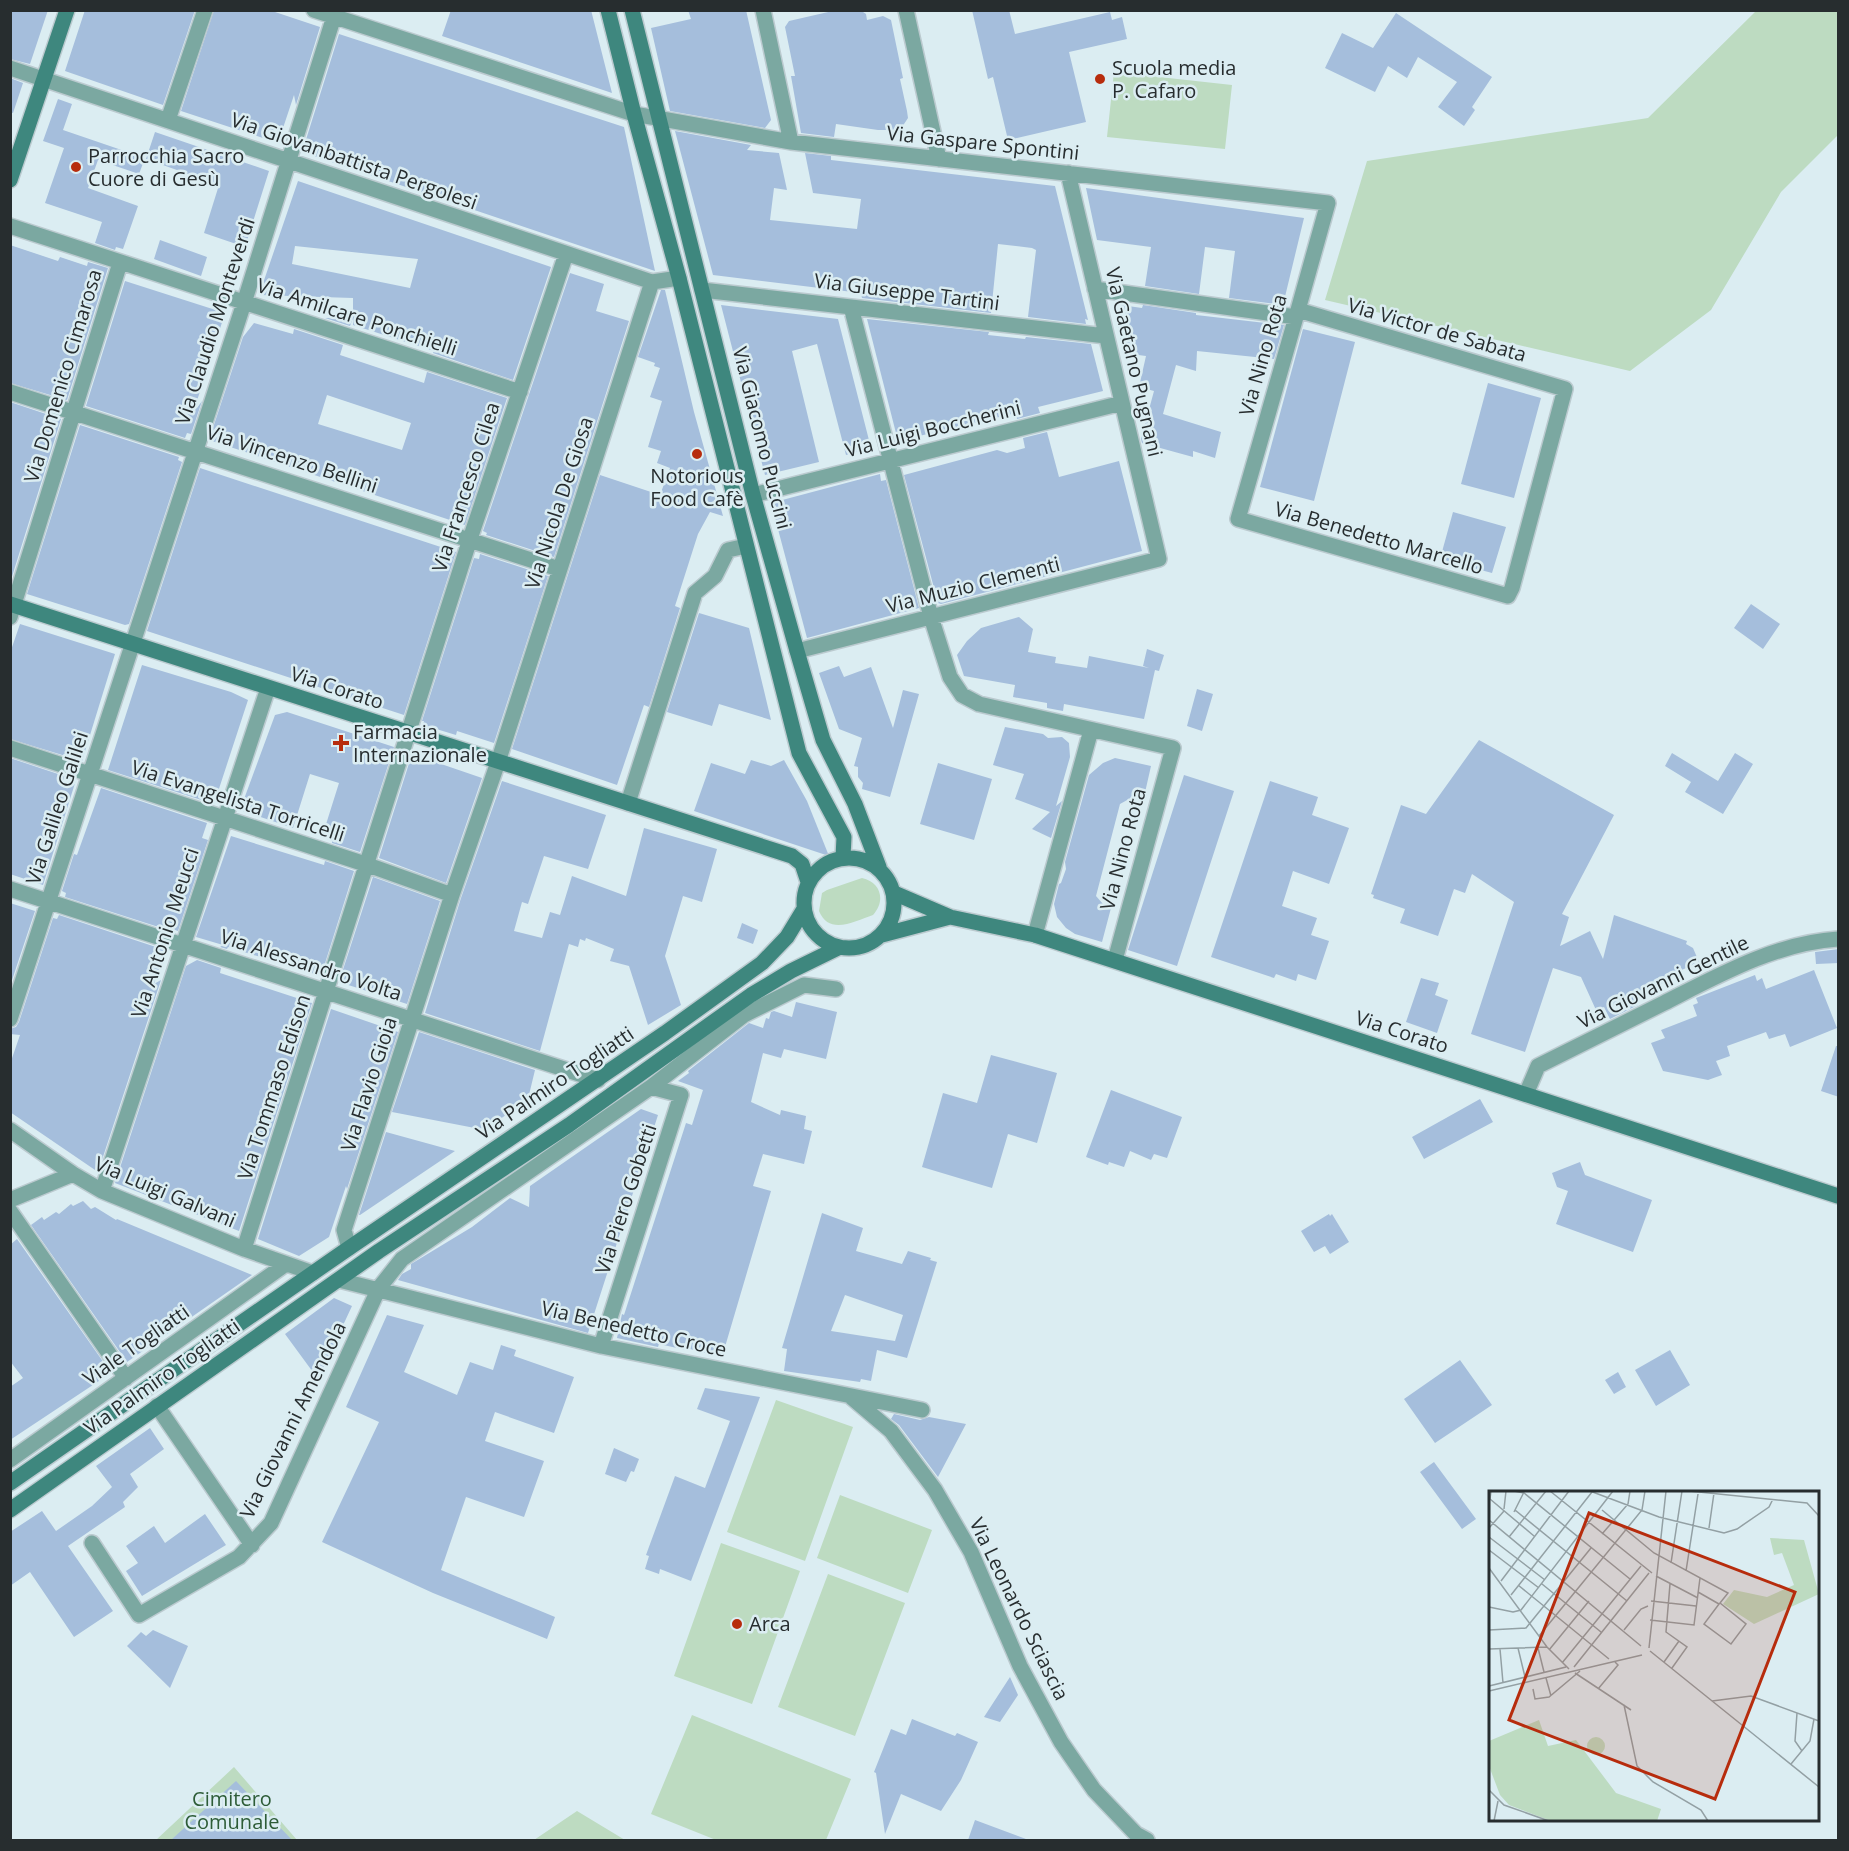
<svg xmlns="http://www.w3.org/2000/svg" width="1849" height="1851" viewBox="0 0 1849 1851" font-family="'Open Sans',sans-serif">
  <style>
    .green { fill: #bddbc1 }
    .building { fill: #a5bedc; fill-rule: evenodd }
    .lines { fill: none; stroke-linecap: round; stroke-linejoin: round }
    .street-casing { stroke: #bbcacf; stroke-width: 18 }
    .secondary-casing { stroke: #bbcacf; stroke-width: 18 }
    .street { stroke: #7ba8a1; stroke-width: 15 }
    .secondary { stroke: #3e877e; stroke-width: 15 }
    .poi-dot { fill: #b72c0d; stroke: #dbedf2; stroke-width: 2 }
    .labels { text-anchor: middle; stroke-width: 5; stroke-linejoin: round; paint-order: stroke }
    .poi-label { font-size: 20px; fill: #272d2f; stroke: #dbedf2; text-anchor: start }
    .street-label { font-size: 20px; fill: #272d2f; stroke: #dbedf2 }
    .park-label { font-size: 20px; fill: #2d5c37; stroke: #dbedf2 }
    .inset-road { fill: none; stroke: #93a0a4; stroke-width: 1.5 }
    .view { fill: #b72c0d; fill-opacity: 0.15; stroke: #b72c0d; stroke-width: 3 }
    .inset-edge { fill: none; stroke: #272d2f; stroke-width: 3 }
  </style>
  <rect width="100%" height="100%" fill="#dbedf2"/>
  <path class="green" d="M1756,11h82v124l-57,57 -70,118 -81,61 -305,-71 42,-139 281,-43z
    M1114,72l118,13 -7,64 -118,-12z
    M862,878c19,4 24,23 11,37 -18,6 -44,21 -54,-4l3,-18 5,-3z
    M776,1400l77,27 -48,134 -78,-29z
    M840,1495l92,35 -24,63 -91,-35z
    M721,1543l79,28 -48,133 -78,-28z
    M828,1574l77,29 -50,133 -77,-29z
    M692,1715l159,64 -25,61h-110l-65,-26z
    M234,1767l63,73h-141z
    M577,1811l48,29h-91z"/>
  <path class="building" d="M10,10h38l-18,54 -20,-5z
    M85,10h110l-32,95 -98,-34z
    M214,10h55l51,17 -24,78 -2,-10 -16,48 -97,-32z
    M451,10h140l21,83 -170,-57z
    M688,10h58l25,110 -6,8 -95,-17 -19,-83 40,-9z
    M837,10h23l6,4 1,6 16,-4 8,4 12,58 -3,1 7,32 1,7 -6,9 -9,3h-15l-42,-6 -2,13 -33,-4 -10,-57h4l-10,-49 4,-6z
    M972,10h37l6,24 95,-22 2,8 10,-3 5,22 -58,13 17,70 -78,18 -15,-63 -5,2z
    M1396,13l96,64 -20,30 3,3 -11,16 -26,-19 19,-25 -39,-25 -11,21 -19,-12 -13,26 -50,-24 17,-35 31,15z
    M339,34l285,93 31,144 -350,-118 -1,-7z
    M10,78l13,5 -10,30 -3,-1z
    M58,99l14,5 -9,26 82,28 -6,16 -41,-14 -10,28 50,18 -15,43 -7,-2 -1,3 -20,-7 7,-21 -57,-19 19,-55 -21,-7z
    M675,131l76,14 -4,5 32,3 8,37 -13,-2 -4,32 87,9 4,-30 -48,-6 -8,-40 26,3v4l224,26 33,134 -3,-1 1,5 -58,-7 8,-67 -4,-2 -34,-4 -7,69 -129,-15 -1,-5 -148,-18z
    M155,132l114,39 -24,76 -41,-14 15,-48 -73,-26z
    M298,181l253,86 -38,113 -80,-27 1,-2 -81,-26v-7l-3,8 -25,-8 28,-1v-19l-94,-3zM295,246l123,13 -8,29 -118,-24z
    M1086,188l218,30 -21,87 -54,-7 6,-47 -30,-4 -6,47 -54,-8 6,-39 -54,-7z
    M160,240l47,17 -6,19 -47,-17z
    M10,245l48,16 2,-4 27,9 1,-4 20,6 -41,132 -57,-17z
    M570,273l34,11 -8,27 33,10 -75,236 -68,-22 1,-2 -4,-2z
    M125,281l100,32 -30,94 2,1 5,-7 -11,33 -4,-1 -2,5 -99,-32z
    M661,290h4l29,122 29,104 -13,-4 -12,22 -23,72 5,2 -31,99 -5,-2 -27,80 -105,-36 88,-274 60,20 10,-27 -13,-5 4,-12 -13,-4 14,-46 -12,-4 10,-29 -6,-2 1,-3 -17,-6z
    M1114,304l28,4 1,-3 53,8v2l88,10 -10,34 -77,-8 -1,20 -20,-6 -13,49 58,18 -6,26 -22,-7v6l-51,-14 -1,-4 13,-48 -15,-4 7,-31 -23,-3z
    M721,305l117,14 33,129 -25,7 -29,-111 -25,7 27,111 -54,13z
    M867,319l122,13 -1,3 37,4 1,-2 65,7 12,47 -65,16 2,6 -23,6 -1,-6 -118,28z
    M254,323l39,11 1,-5 49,16 -3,10 84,28 3,-11 80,26 -42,127 -256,-85 34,-103zM327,395l84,28 -9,27 -84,-26z
    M1303,329l52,13 -41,159 -54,-14z
    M1488,383l53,15 -27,100 -53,-14z
    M10,402l51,17 -51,164z
    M80,425l99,32 -1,3 4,2 -53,162 -4,1 -98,-31z
    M1047,432l12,45 60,-16 23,90 -201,53 -3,-1 -34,-128 93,-25 10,3 18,-5 -2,-10z
    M200,468l256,84 -52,163 -257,-84z
    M880,474l1,7 5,-1 33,128 -112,30 -36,-135z
    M1453,512l53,15 -14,46 -52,-14z
    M480,554l68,22 -54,167 -37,-12 -1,4 -33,-10 1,-4h-2l52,-163 5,1z
    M1751,604l29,20 -17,25 -29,-21z
    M699,613l50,15 22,92 -52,-16 -7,22 -45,-14z
    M1019,617l14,12 -5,23 28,5 -1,6 32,5 2,-12 60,12 -6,-2 4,-17 17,6 -5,16 -4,-1 -11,49 -80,-15 -1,7 -16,-3v-5l-34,-6 2,-12 -51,-9 -7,-21 10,-14 14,-13z
    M20,624l95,30 -33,107 -72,-22v-86z
    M142,665l89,27 17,8 -34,104 -106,-34z
    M839,666l5,11 27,-10 22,61 10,-38 16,4 -29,103 -28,-8 1,-6 -5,-6v-10l-4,-1 8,-28 -23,-9 -20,-56z
    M1197,689l16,5 -11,37 -15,-5z
    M287,712l107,35 -34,105 -28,-9v-2l-10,-4 17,-54 -29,-9 -17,54 -53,-18 35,-95z
    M1005,727l38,7 5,4 14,-1 7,6 1,14 -14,49 6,-5 -11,37 -19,-9 18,-17 -35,-13 9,-25 -31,-9z
    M1479,740l135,75 -52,99 7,3 -9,29 30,-15 13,28 11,-44 73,26 -1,3 7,4 6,14 -26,12 -6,7 -33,16 4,8 -28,14 -6,-12 -8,3 -15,-33 -28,-9 -28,84 -54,-18 43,-132 -42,-28 -7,19 -11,-4 -16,47 -38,-13 5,-14 -32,-11 1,-3 -3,-1 30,-89 25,9z
    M1672,753l46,28 17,-28 18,11 -30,50 -38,-22 6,-10 -26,-16z
    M412,754l70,24 -36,105 -67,-25z
    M10,758l66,22 -33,105 -33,-11z
    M1115,758l36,8 -7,31 -15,2 -9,5 -24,92 7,8 8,4 -9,34 -27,-8 -9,-6 -9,-11 -3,-13 5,-20 2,-1 5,-14 -1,-7 24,-87 14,-12z
    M751,760l20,6 13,-6 23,41 22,55 -135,-45 17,-48 34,11z
    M938,763l54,16 -18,61 -54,-16z
    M1184,775l50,16 -57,175 -49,-16z
    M502,781l104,34 -18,54 -44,-13 -16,48 -6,-2 -8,29 28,7 8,-26 10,3 12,-39 54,20 18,-68 73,21 -15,53 -19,-6 -18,60 16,49 -33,20 -19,-59 -19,-5 4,-12 -28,-11 -1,3 -5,-2 -2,8 -9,-3 -29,107 -115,-38 36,-115z
    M1270,781l48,16 -6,18 37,13 -20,56 -36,-13 -11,35 35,12 -6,17 18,6 -13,39 -18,-6 -2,7 -20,-7 -2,4 -63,-21z
    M101,788l106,35 -5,15 6,2 -30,91 -6,-2 -1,2 -106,-34 1,-4 -4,-2 12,-37 3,1z
    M231,836l93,29 1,-4 29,10 -33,105 -93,-29 -1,2 -7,-2 3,-2 -27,-8z
    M373,877l67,24 -33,103 -68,-22z
    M10,903l25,8 -25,75z
    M59,915l106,35 -11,34 7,-4 -63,192 -88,-60v-48l10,-29 -10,-1v-5l6,-2 3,-5 34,-104 4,1z
    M742,923l16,7 -5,14 -16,-6z
    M1839,949v14l-23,1 -1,-12z
    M197,960l24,8 -1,5 92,30 -73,228 -124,-48 71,-217z
    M1814,970l23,58 -47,19 -5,-13 -16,5 -3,-7 -39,14 3,10 -14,5 6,14 -14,5 -45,-9 -12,-28 14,-5 -4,-8 36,-14 -4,-11 5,-2 -2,-5 59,-23 2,6 5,-3 4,11z
    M1421,978l18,5 -4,12 13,5 -11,33 -31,-11z
    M796,1002l41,10 -11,47 -42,-10 -3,9 -18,-5 -12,49 29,13 1,-5 25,6 -2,13 8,2 -8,33 -41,-10 -10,32 18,5 -49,166 -36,-9v2l-27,-6 -1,3 -41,-9 5,-24 2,1 62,-192 6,2 11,-35 -25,-9 11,-8 -1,-2 61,-48 14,5 3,-10 3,1 2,-7 3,-1 18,6z
    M331,1009l67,23 -51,157 -1,-3 -17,51 -30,19 -41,-17z
    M419,1032l116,38 -7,29 -32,23 -16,7 -88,-17z
    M1836,1046h3v51l-18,-6z
    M991,1055l66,18 -20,70 -29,-9 -16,54 -70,-21 21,-74 34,10z
    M1111,1090l71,27 -15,41 -13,-4 -3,6 -21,-9 -6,16 -15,-5 -1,3 -22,-8z
    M1480,1099l13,23 -69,37 -12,-22z
    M641,1109l17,6 -70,218 -190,-53 4,-6 9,-5v-5l61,-37 38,-29 19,9 1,-21z
    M386,1132l69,19 -95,64h-1z
    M1580,1162l5,13 67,25 -19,52 -77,-28 12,-33 -11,-4 -5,-14z
    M83,1201l8,8 4,-2 21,13 1,-1 135,56 -125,87 -96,-137 11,-8 2,3 12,-8 3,2 12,-10 2,2z
    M822,1213l41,15 -7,23 46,13 6,-13 23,7 -1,2 7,2 -30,96 -30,-8 -6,31 -10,-2 -1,3 -76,-11 3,-22 -5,-1zM845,1295l58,20 -8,26 -64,-10z
    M1329,1214l1,2 2,-2 17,28 -19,12 -5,-8 -11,6 -13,-21z
    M17,1239l94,134 -101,67v-53l13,-9 -13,-17v-116z
    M334,1298l18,8 -34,73 -33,-45z
    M387,1315l37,10 -20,47 53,23 13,-33 23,8 8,-25 15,5 -2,6 60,21 -20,56 -59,-21 -10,29 59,20 -20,56 -58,-20 -25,73 114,47 -8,22 -114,-46 -111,-51 57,-120 -33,-15z
    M1670,1350l20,35 -34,21 -21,-36z
    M1460,1360l32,45 -57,38 -31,-44z
    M1618,1372l8,15 -12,7 -9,-14z
    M705,1388l55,9 -69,184 -31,-12 -1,5 -14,-5 4,-13 -3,-1 29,-79 30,12 25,-67 -33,-12z
    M894,1414l26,6 9,-3 37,7 -28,53 -39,-52 -8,-6z
    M150,1428l14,21 -34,25 8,13 -15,15 2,5 -57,39 45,65 -39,26 -44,-65 -20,14v-54l32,-21 14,20 36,-25 20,-19 -16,-21z
    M614,1448l25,11 -5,13 -3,-1 -5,11 -21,-8z
    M1434,1462l42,57 -14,10 -42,-57z
    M205,1514l21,31 -84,51 -16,-25 12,-8 -12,-17 28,-20 11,17z
    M153,1630l35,16 -18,42 -43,-42 14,-14 5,4z
    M1010,1677l8,18 -18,27 -16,-5z
    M912,1719l43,17 2,-3 21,9 -17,38 -20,31 -40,-17 -16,40 -9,-61 -2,-1 17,-43 15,6z
    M236,1781l56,59h-121z
    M975,1820l51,19v1h-58z"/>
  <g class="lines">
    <defs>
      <path id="street" d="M314,10l320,104 157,28 537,61 -30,107 -2,7 -58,202 270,77 4,-8 53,-199 -267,-79
        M763,10l28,132
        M906,10l33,149
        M10,68l642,214 27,-4
        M168,120l37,-110
        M10,226l510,166
        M1095,289l201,28
        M702,290l404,46
        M851,307l80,310 19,60 12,18 17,9 194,44 -58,212
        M10,392l549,177
        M753,495l369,-92
        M10,617l110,-354
        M797,651l362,-92 -91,-386
        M10,748l358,117 84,30
        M628,803l67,-210 20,-17 13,-26 18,-4
        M10,889l588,191
        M1035,935l56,-205
        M10,1019l234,-716 92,-293
        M1526,1094l12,-28c42,-21 84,-42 126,-63 55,-28 112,-60 174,-64
        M10,1130l63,44 29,17 142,58 69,24
        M102,1191l166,-503
        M10,1200l63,-26
        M10,1211l116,167
        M349,1248l-5,-18 108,-335 46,-133 154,-480
        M244,1249l226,-710 96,-285
        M339,1280l262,66 321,64
        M601,1346l80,-251 -30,-8
        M851,1397l40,34 44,59 36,62 49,114 41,76 33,48 42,44 11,6
        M157,1406l95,139
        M10,1460l276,-196
        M92,1543l47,72 100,-58 32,-34 108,-235 23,-29 249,-172 93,-72 60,-30 32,4"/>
      <path id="secondary" d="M608,10l26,104 45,164 120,475 45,84 -1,20
        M632,10l121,485 44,156 26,89 32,64 24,63
        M10,180l57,-170
        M10,604l782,252 10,8 6,18
        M804 903a45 45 0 1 1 90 0a45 45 0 1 1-90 0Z
        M894,893l56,24 85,18 803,261
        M882,935l68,-18
        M10,1483l339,-235 316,-215 97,-70 25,-26 17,-28
        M10,1510l369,-259 190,-126 182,-130 40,-24 49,-24"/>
    </defs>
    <use href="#street" class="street-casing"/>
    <use href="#secondary" class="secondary-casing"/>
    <use href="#street" class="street"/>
    <use href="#secondary" class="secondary"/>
  </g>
  <g class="poi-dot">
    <circle cx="1100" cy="79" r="6"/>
    <circle cx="76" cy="167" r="6"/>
    <circle cx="697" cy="454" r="6"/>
    <path d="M338 734h6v6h6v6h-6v6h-6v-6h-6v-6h6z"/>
    <circle cx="737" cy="1624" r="6"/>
  </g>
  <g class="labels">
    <g class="poi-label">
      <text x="1112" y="75">Scuola media<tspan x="1112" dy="23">P. Cafaro</tspan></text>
      <text x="88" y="163">Parrocchia Sacro<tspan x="88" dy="23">Cuore di Gesù</tspan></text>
      <text x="697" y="483" text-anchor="middle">Notorious<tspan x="697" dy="23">Food Cafè</tspan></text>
      <text x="353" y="739">Farmacia<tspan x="353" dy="23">Internazionale</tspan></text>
      <text x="749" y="1631">Arca</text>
    </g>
    <g class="street-label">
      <text transform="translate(983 143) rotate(6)" y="7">Via Gaspare Spontini</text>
      <text transform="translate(354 161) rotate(19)" y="7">Via Giovanbattista Pergolesi</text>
      <text transform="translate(907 292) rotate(7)" y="7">Via Giuseppe Tartini</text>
      <text transform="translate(357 317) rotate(18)" y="7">Via Amilcare Ponchielli</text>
      <text transform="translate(215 321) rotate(-72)" y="7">Via Claudio Monteverdi</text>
      <text transform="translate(1437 330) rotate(16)" y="7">Via Victor de Sabata</text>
      <text transform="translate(1263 355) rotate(-74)" y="7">Via Nino Rota</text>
      <text transform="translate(1134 362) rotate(77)" y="7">Via Gaetano Pugnani</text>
      <text transform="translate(63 376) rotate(-73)" y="7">Via Domenico Cimarosa</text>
      <text transform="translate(933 429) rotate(-14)" y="7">Via Luigi Boccherini</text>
      <text transform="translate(762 438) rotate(76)" y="7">Via Giacomo Puccini</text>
      <text transform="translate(292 459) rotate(18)" y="7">Via Vincenzo Bellini</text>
      <text transform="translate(466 487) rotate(-72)" y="7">Via Francesco Cilea</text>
      <text transform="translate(559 503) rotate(-72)" y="7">Via Nicola De Giosa</text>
      <text transform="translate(1379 538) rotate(16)" y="7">Via Benedetto Marcello</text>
      <text transform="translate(973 585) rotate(-14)" y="7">Via Muzio Clementi</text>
      <text transform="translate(337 688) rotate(18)" y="7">Via Corato</text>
      <text transform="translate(238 801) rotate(18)" y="7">Via Evangelista Torricelli</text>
      <text transform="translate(57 808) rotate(-72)" y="7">Via Galileo Galilei</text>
      <text transform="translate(1123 849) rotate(-75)" y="7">Via Nino Rota</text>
      <text transform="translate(165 933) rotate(-72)" y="7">Via Antonio Meucci</text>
      <text transform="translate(311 965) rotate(18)" y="7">Via Alessandro Volta</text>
      <text transform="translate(1663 982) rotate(-26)" y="7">Via Giovanni Gentile</text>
      <text transform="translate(1402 1032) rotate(18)" y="7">Via Corato</text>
      <text transform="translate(555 1083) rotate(-34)" y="7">Via Palmiro Togliatti</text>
      <text transform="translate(369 1084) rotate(-72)" y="7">Via Flavio Gioia</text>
      <text transform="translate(274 1087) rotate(-72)" y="7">Via Tommaso Edison</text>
      <text transform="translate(165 1192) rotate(23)" y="7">Via Luigi Galvani</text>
      <text transform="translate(626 1199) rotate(-72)" y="7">Via Piero Gobetti</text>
      <text transform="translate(634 1329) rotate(13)" y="7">Via Benedetto Croce</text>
      <text transform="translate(136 1345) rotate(-35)" y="7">Viale Togliatti</text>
      <text transform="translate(162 1377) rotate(-35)" y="7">Via Palmiro Togliatti</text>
      <text transform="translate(293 1420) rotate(-64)" y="7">Via Giovanni Amendola</text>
      <text transform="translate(1019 1609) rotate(64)" y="7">Via Leonardo Sciascia</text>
    </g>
    <g class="park-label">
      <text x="232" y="1806">Cimitero<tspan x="232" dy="23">Comunale</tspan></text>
    </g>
  </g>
  <g transform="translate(1489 1491)">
    <rect width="330" height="330" fill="#dbedf2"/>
    <path d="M281,47l34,2 15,54 -65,30 -31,-20 11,-14 33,7 27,-12 -12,-32 -8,2zM50,229l9,26 28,-6 40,53 45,16 -4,12h-106l-42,-16 -9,-10 -11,-29v-25zM98 255a9 9 0 1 1 18 0a9 9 0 1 1-18 0Z" fill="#bddbc1"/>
    <path class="inset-road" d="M2,0l-1,8 44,37M25,0l10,2 106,86M61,0l102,82M101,0l69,26 65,16 13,-4 32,-22 4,-8M200,0l118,12 12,13M15,18l2,-18M26,19l112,91M113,19l52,43 74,40 -8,10 -1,1 -15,20 27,20 15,-20 -26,-21M25,21l10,-20M0,29l152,126M0,37l15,-17M220,37l5,-35M113,43l26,-30 2,-13M0,46l56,43M20,46l37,-46M0,59l50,38M182,72l11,-72M0,77l58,79 22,22M197,80l12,-77M167,85l42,22M12,90l68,-90M53,93l59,48M181,93l-4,48 21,15 -15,21M29,94l91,74M209,101l21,12M22,104l81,-103M162,110l45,5M0,116l24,5 8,-2 92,-119M161,129l44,5 6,-47M0,139l37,-2 65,-80M135,139l17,-21 7,-3M50,145l103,-126 3,-19M29,157l7,29M49,157l6,24M160,157l17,-157M0,158l58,-2M11,158l3,34M60,159l40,-49M161,160l169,136M175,171l15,-21M73,172l79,-97M85,176l75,-94M86,182l56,37M57,187l5,18M0,195l77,-19M44,198l2,10 14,-2 31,-26M109,198l20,-24 -3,-3M0,200l153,-36M223,210l39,-5 68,25M135,214l13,61 16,16 48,28 7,11M308,222l-2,28 7,10M302,273l19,-23 4,-22M0,299l15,15 45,16M5,330l4,-20"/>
    <path class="view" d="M100,22l206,79 -80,207 -206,-79z"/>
    <rect width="330" height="330" class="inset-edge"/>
  </g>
  <rect width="1849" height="1851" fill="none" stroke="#272d2f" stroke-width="24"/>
</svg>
